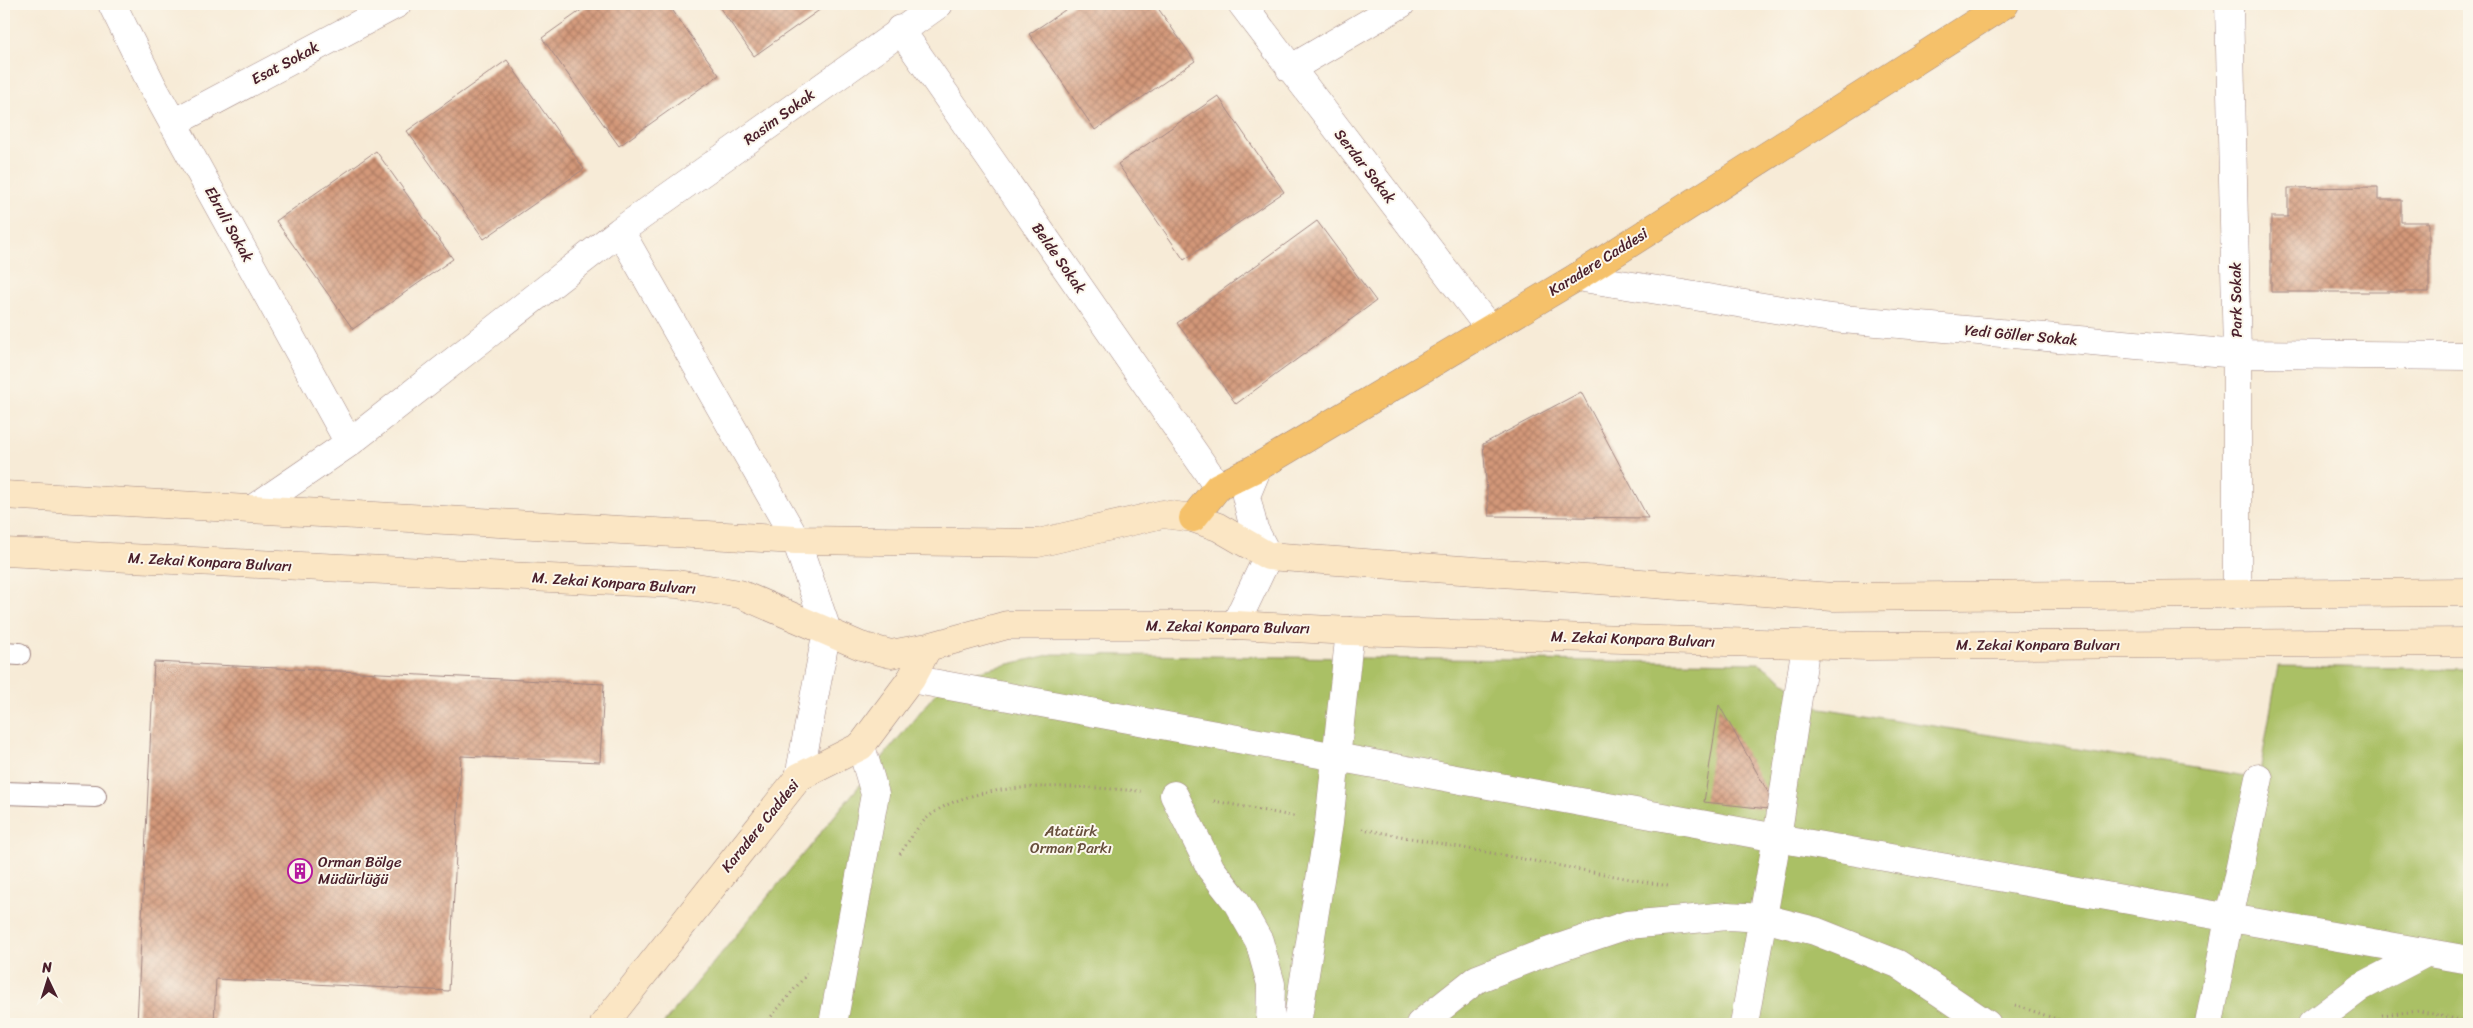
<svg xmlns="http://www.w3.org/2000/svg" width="2473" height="1028" viewBox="0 0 2473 1028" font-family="Sriracha,sans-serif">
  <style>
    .park { fill: #aac065; stroke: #7a7048 }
    .building { fill: url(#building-cross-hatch) }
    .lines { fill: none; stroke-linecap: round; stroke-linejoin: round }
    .service-casing { stroke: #a08581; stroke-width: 24 }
    .pedestrian-casing { stroke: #a08581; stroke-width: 29 }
    .minor-casing { stroke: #a08581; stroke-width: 29 }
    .secondary-casing { stroke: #a08581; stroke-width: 29 }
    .primary-casing { stroke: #a08581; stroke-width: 29 }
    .path { stroke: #a08581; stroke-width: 3; stroke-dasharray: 1 4; stroke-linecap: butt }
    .service { stroke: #fff; stroke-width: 22 }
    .pedestrian { stroke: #fff; stroke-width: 28 }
    .minor { stroke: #fff; stroke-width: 28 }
    .secondary { stroke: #fbe6c4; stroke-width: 28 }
    .primary { stroke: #f5c16b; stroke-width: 28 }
    .labels { text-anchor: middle; stroke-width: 4; stroke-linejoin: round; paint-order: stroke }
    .street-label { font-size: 15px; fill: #4a1f2b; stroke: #fbf7ec }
    .park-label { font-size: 15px; fill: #674f3c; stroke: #fbf7ec }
    .poi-label { font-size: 15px; fill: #4a1f2b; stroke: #fbf7ec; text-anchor: start }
  </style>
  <defs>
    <pattern id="building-cross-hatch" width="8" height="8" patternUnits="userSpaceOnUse" patternTransform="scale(1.25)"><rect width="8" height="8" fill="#d39879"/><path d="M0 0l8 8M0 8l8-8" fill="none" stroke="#ad7b63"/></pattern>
  </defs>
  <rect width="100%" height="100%" fill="#fbf7ec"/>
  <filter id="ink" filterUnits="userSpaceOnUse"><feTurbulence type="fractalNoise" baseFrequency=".02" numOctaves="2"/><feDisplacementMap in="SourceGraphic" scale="10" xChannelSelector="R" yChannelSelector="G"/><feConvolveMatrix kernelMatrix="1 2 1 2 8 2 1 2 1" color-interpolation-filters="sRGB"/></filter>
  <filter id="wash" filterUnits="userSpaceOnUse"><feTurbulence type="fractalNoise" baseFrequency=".0096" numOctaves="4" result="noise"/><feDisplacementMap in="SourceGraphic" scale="20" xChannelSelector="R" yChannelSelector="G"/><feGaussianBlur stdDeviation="1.12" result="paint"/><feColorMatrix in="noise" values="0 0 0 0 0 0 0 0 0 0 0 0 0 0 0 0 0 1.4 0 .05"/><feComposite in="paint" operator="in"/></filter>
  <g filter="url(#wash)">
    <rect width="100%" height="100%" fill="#f7ebd7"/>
    <path class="park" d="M1053,654l706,9 62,45 438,70 19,-112 191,3v355h-1806l285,-346z"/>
    <g id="blocks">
      <path class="building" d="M590,4h78l51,71 -100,71 -77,-108z
        M717,4h111l-74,52z
        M1074,4h81l40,57 -100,69 -66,-96z
        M507,60l77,109 -100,70 -77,-108z
        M1218,96l66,96 -100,68 -66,-96z
        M376,151l77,108 -100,70 -77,-108z
        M2378,187v13h23v22h28v70h-158v-75h17v-29z
        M1317,221l59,80 -140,103 -59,-81z
        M1581,392l67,126 -159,-2 -6,-72z
        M154,662l450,22 -4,78 -139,-6 -12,235 -233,-12 -2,45h-77z
        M1719,705l59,105 -74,-8z"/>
    </g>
  </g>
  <g filter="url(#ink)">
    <use href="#blocks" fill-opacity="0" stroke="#a08581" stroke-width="1"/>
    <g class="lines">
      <defs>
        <path id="service" d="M4,653l15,1
          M4,793l91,3"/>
        <path id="pedestrian" d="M911,679l866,159 692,122
          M1174,795l37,74 25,32 23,40 12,43 -1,40
          M833,1024l42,-230 -14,-48
          M1297,1024l32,-201 21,-192
          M1420,1024l57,-45 64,-25 86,-29 101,-9 35,2 52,13 83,33 89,60
          M1744,1024l33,-186 29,-194
          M2209,1024l20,-106 30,-140
          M2312,1024l49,-37 65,-34"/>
        <path id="minor" d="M112,4l40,81 197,358
          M1242,4l247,324
          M2229,4l8,350v241
          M900,29l318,458
          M1290,69l111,-65
          M173,123l224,-119
          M620,231l319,-227
          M1577,277l254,41 406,36 232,2
          M254,508l95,-65 271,-212 176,309 31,90 -28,147
          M1235,625l33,-69 -14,-27 -8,-33 12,-29"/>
        <path id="secondary" d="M4,495l792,45 242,3 125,-29 30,4 25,9 50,29 565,41 636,-5
          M4,552l673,32 63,10 121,52 30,8 37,-7 79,-22h228l115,6 517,15 602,-4
          M604,1024l195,-247 62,-31 50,-67 17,-32"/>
        <path id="primary" d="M1193,518l25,-31 40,-20 319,-190 428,-273"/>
      </defs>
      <use href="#service" class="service-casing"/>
      <use href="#pedestrian" class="pedestrian-casing"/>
      <use href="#minor" class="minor-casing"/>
      <use href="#secondary" class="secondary-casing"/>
      <use href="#primary" class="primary-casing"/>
      <path class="path" d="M1214,801l83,16
        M1362,829l306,57
        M900,854c8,-11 15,-25 25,-34 46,-44 157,-33 216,-29
        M2015,1005l56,19
        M2382,1015l37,-4 50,11
        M765,1024l42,-50"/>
      <use href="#service" class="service"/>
      <use href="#pedestrian" class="pedestrian"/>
      <use href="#minor" class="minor"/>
      <use href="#secondary" class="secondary"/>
      <use href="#primary" class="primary"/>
    </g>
  </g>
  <defs>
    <symbol id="building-ring" viewBox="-11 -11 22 22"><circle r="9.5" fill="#fbf7ec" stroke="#b5179e" stroke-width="1.5"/><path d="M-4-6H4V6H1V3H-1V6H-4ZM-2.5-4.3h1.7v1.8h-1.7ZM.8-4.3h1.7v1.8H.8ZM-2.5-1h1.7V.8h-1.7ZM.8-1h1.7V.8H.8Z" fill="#b5179e"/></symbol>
  </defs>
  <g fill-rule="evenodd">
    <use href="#building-ring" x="286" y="857" width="28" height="28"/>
  </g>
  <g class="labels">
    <g class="street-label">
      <text transform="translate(285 63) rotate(-28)" y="5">Esat Sokak</text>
      <text transform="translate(779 117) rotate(-36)" y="5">Rasim Sokak</text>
      <text transform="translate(1365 166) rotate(52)" y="5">Serdar Sokak</text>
      <text transform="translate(229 224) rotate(61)" y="5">Ebruli Sokak</text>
      <text transform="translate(1059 258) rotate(55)" y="5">Belde Sokak</text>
      <text transform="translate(1598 262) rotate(-32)" y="5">Karadere Caddesi</text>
      <text transform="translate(2236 300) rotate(-91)" y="5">Park Sokak</text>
      <text transform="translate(2021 335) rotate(5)" y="5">Yedi Göller Sokak</text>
      <text transform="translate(210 562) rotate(3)" y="5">M. Zekai Konpara Bulvarı</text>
      <text transform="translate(614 583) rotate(4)" y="5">M. Zekai Konpara Bulvarı</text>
      <text transform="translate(1228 627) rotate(1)" y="5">M. Zekai Konpara Bulvarı</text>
      <text transform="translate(1633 639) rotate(2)" y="5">M. Zekai Konpara Bulvarı</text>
      <text x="2038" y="650">M. Zekai Konpara Bulvarı</text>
      <text transform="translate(760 826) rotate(-51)" y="5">Karadere Caddesi</text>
    </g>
    <g class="park-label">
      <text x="1071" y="836">Atatürk<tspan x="1071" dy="17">Orman Parkı</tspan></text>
    </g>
    <g class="poi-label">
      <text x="318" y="867">Orman Bölge<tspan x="318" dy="17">Müdürlüğü</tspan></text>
    </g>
  </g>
  <rect width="2473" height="1028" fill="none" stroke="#fbf7ec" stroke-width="20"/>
  <g transform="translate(48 980) rotate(356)" stroke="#fbf7ec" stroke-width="4" paint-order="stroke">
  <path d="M0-4L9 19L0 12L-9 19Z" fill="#4a1f2b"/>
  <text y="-8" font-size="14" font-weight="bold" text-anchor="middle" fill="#4a1f2b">N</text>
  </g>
</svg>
